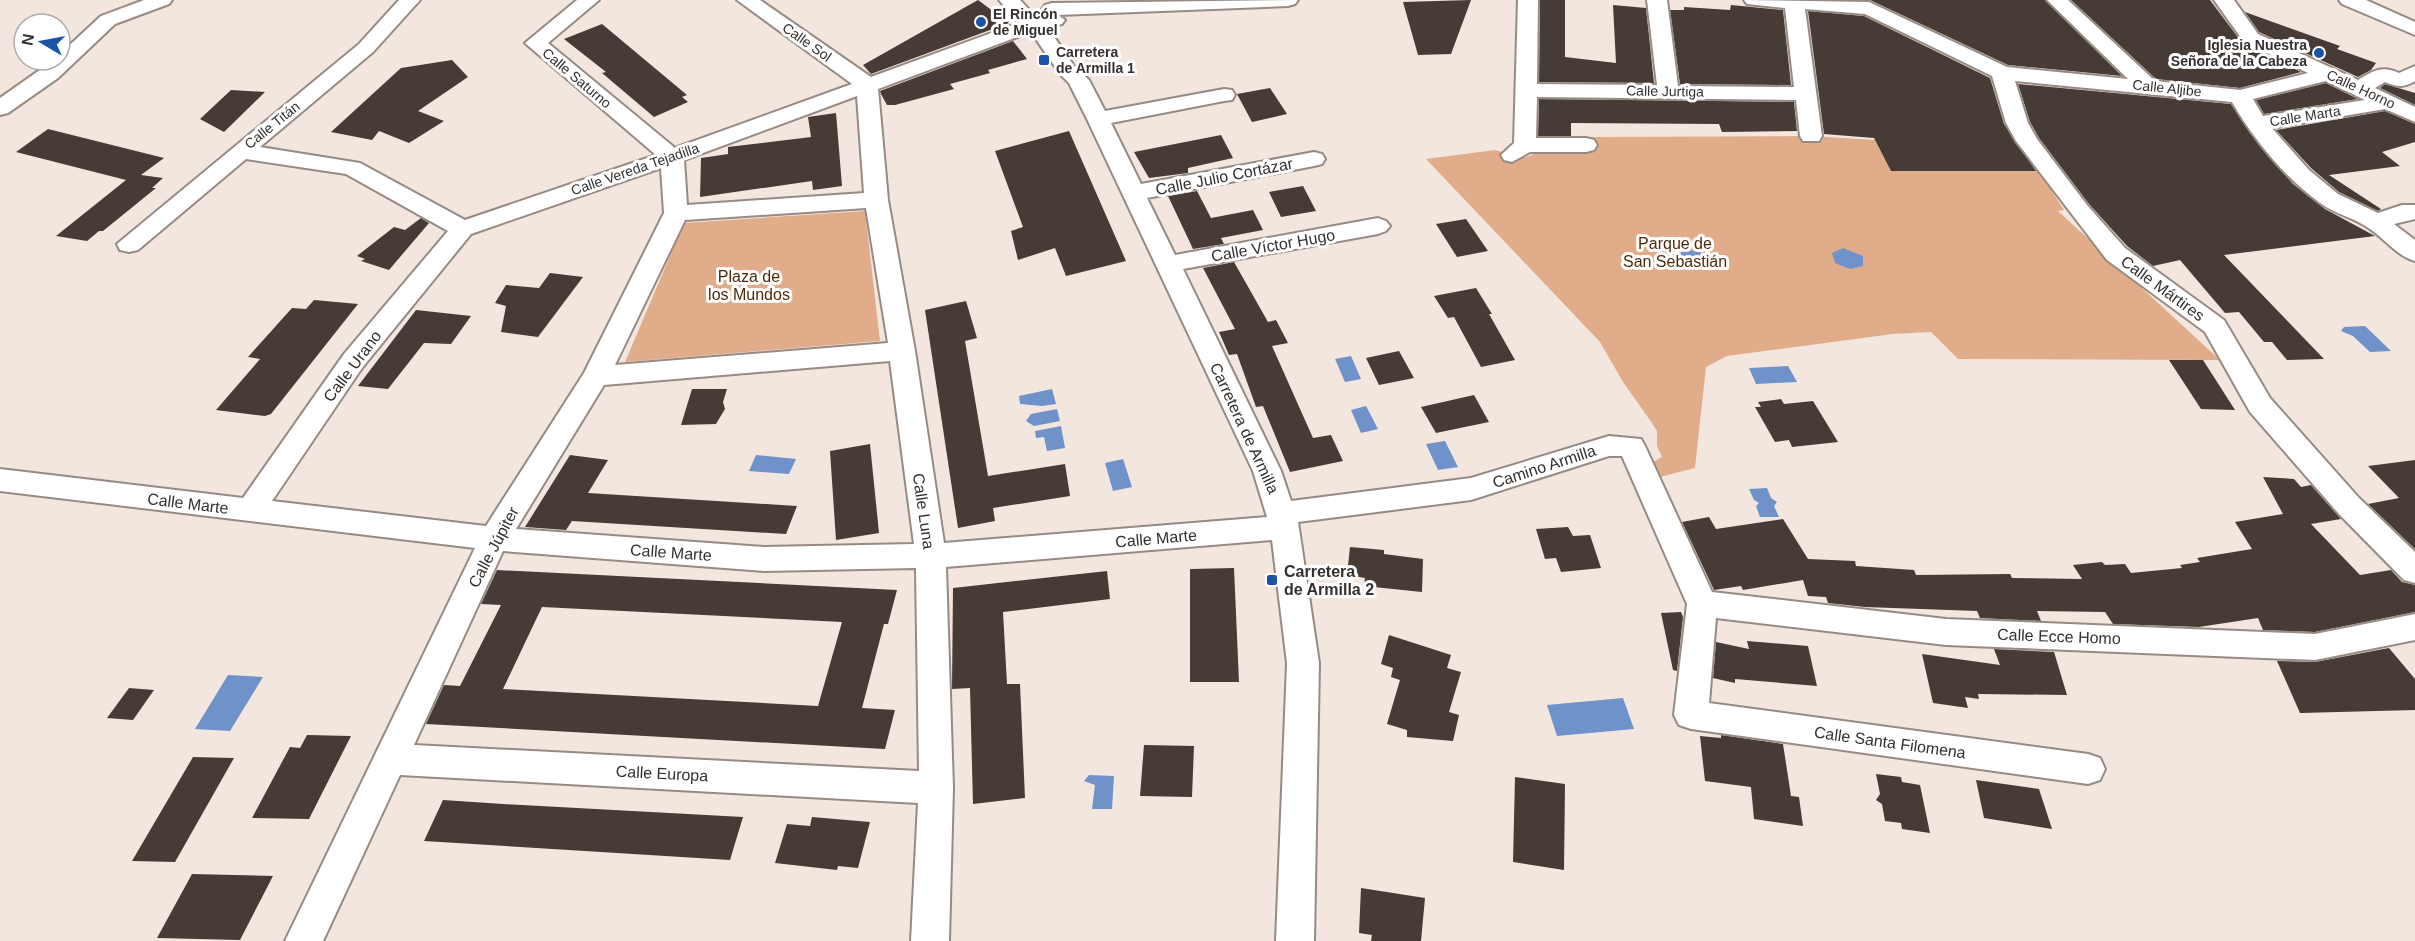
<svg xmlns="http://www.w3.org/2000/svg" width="2415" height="941" viewBox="0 0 2415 941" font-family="Arial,sans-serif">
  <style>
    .green { fill: #e1ac89 }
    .water { fill: #6e92c9 }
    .building { fill: #463b35; fill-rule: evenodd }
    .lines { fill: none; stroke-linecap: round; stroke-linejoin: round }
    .minor-casing { stroke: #968a82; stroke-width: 4 }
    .minor { fill: #fff; fill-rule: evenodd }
    .poi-dot { fill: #1b54a6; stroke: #fff; stroke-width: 2 }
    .labels { text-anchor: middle; stroke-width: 6; stroke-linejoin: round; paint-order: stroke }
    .far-poi-label { font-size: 14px; font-weight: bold; fill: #35302d; stroke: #fff; text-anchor: start }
    .far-street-label { font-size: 14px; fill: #35302d; stroke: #fff }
    .street-label { font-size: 16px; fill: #35302d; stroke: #fff }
    .park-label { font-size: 16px; fill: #51290a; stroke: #fff }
    .poi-label { font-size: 16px; font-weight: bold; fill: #35302d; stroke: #fff; text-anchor: start }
  </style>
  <rect width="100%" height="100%" fill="#f3e6de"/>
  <path class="green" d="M1811,136l64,4 16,31h148l25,39 -6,1 162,149 -262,-1 -27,-27 -38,2 -166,22 -21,11 -11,101 -39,10 -5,-10 2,-6 9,-5 -5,-11v-15l-5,-8 -29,-41 -23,-40 -174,-183 69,-9 28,8 17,-6 46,-7 -3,-8z
    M865,211l15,130 -255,21 59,-139z"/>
  <path class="water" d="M1843,248l20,8v10l-13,3 -15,-6 -3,-10z
    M1688,250l11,2 8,6 -1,9 -13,3 -15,-6 -2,-10z
    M2365,326l26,25 -21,1 -17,-16 -12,-5 3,-4z
    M1351,356l10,23 -16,3 -10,-23z
    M1788,366l9,16 -41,2 -7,-16z
    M1052,389l4,15 -14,2 -22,-2 -1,-8z
    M1366,406l12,23 -17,4 -10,-23z
    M1057,409l3,12 -26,5 -8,-5 5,-7z
    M1061,426l4,22 -18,3 -3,-14 -8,1 -1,-7z
    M1445,441l13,26 -20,3 -12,-26z
    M756,455l40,4 -7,15 -40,-3z
    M1123,459l9,28 -19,4 -8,-28z
    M1767,488l4,10 6,4 -3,4 5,11h-19l-4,-11 3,-3 -5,-3 -5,-11z
    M228,675l35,2 -33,54 -35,-2z
    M1623,698l11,31 -77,7 -10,-31z
    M1089,775l25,1 -2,33h-20l3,-24 -11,-4z"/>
  <path class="building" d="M978,0l31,23 -138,51 -8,-9z
    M1471,0l-20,54 -33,1 -15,-53z
    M1540,0h25v57l51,6 -3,-58 33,3 8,75 -115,-1z
    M1870,0h175l77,76 -114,-11z
    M2071,0h139l33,44 58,28 -61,16 -84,-9z
    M1731,5l52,5 8,75 -111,-1 -10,-74h14v-3l46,3z
    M1808,11l56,5 126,62 14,46 32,47h-145l-17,-33 -50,-4z
    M2245,12l95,34 -3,3 39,14 -5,7 -13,7 -99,-45z
    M602,24l85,71 -5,2 6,5 -34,15 -52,-44 4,-1 -42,-33z
    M1013,41l14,18 -39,11 2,3 -40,11 4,5 -59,16h-8l-6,-11 -1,-3z
    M452,60l16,17 -50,34 26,10 -35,22 -30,-12 -7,9 -41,-8 70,-64z
    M2326,83l32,16 -94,15 -8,-14z
    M2018,84l213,20 28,41 34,39 32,25 50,27 -151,19 100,104 -37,1 -15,-18h-8l-25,-30 -14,1 -45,-53 -27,6 -26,-20 -38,-42 -50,-66 -9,-16z
    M2385,84l30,9v12l-35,-17z
    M1270,88l17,26 -35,8 -15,-28z
    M231,90l34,2 -41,40 -24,-13z
    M1539,99l255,3 3,29 -75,1 -3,-8 -148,-1v13h-33z
    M2385,111l30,13v18l-33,10 18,14 -71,9 52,34 -3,2 -39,-19 -28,-24 -35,-38z
    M836,113l6,73 -29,4 -1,-9 -112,16 1,-39 27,-4v-7l83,-10 -3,-20z
    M48,129l116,29 -23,17 22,3 -11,10h4l-53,43h-4l-12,10 -31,-5 70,-56 -110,-28z
    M1069,131l57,130 -60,15 -11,-28 -37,12 -7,-29 12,-4 -28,-76z
    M1221,135l12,23 -45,10v5l-39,5 -15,-26z
    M1303,186l13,25 -35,6 -12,-25z
    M1197,191l14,27 42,-8 10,20 -42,8 3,6 -31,5 -25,-53z
    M421,218l8,5 -40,47 -28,-9 4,-2 -8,-3 37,-29 11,3z
    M1466,219l22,32 -31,6 -21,-33z
    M1234,262l34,60 8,-2 12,23 -16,3 41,92 18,-3 12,26 -53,11 -27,-66 -7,1 -19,-53 -8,1 -10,-23 16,-3 -32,-61z
    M550,273l33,4 -45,60 -37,-5 5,-26 -11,-3 11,-18 33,3z
    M1476,288l16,26h-3l26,46 -34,7 -27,-50 -6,1 -14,-22z
    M314,300l44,4 -87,110 -6,2 -49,-6 44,-51 -12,-2 44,-49 14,1z
    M966,301l11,37 -12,3 23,135 77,-12 5,32 -77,12 2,13 -37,7 -33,-218z
    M416,310l55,6 -20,28 -27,-1 -36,46 -30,-3z
    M1399,351l15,27 -35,7 -13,-27z
    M2169,360h34l32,50 -34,-1z
    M692,389h35l-4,13 2,7 -9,15 -35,1z
    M1474,395l15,27 -53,11 -15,-26z
    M1781,399l3,5 29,-3 25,41 -46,5 -3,-7 -14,2 -20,-35h6l-3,-5z
    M870,444l9,89 -43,7 -6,-89z
    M570,455l38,5 -20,33 209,13 -11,28 -214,-13 -6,9 -41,-3z
    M2415,460v89l-47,-45 31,-6 -31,-32z
    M2263,477l31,2 7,8 10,-2 30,34 -30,5 49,51 31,-5 11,12 13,3v27l-100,20 -52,-2 -5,-12 -59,9 -86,-3 -8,-12 -68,-1 4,10 -61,-3 -3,-7 -112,-4 -37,-4 -2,-6 -18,-1 -5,-16 -60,10 -2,-4 -27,4 -32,-68 27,-5 7,12 67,-10 25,40 47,2 1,5 58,4 2,5 94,-1 2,4 70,1 -9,-14 29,-3 3,3 20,-1 6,9 51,-5 -2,-3 20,-3 -3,-4 55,-9 -17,-27 48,-8z
    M1568,527l5,9 17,-1 11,33 -40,4 -5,-14 -11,1 -9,-30z
    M1350,547l34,3v4l39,5 -1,33 -58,-6 1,-8 -18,-3z
    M1234,568l5,114h-49v-113z
    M497,570l400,20 -9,34h-4l-22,84 33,2 -10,39 -459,-25 18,-39 16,1 41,-81 -20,-1zM542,607l300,15 -24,84 -315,-17z
    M1107,571l3,28 -107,13 4,72h13l5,114 -52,6 -3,-116 -18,1 1,-101z
    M1681,612l2,5 -6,54 -4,-1 -12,-57z
    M1389,635l62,20 -4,13 14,4 -12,40 10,3 -6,26 -46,-4v-7l-20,-6 13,-44 -9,-3 2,-9 -12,-4z
    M1747,641l61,5 9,40 -82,-7v4l-22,-5 3,-36 33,7z
    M2389,648l26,31v31l-115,3 -23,-52 38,1z
    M1994,649l60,3 13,43 -89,-1 1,5 -14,-2 3,11 -35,-5 -11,-49 78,11z
    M129,688l25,2 -21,30 -26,-2z
    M307,735l44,1 -42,83 -57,-1 38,-71 10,1z
    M1721,735l62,9 8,52 8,1 4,29 -49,-7 -3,-32 -46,-6 -5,-45 21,2z
    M1144,745l50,1 -2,51 -52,-1z
    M193,757l41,1 -59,104 -43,-1z
    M1876,774l25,3 1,5 18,3 10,48 -28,-4 -1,-6 -16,-2 -3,-17 -6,-4 4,-6z
    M1515,777l50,7 -1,86 -51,-8z
    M1976,780l63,9 13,40 -68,-11z
    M443,800l60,4 240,13 -13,43 -306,-19z
    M812,817l58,5 -12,46 -20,-2 -1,4 -62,-7 12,-39 23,2z
    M192,874l81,2 -33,64 -83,-2z
    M1361,888l64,10 -4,43h-50l1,-6 -13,-2z"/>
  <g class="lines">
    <defs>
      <path id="minor" d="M144,0h28l-3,4 -54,20 -57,54 -50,35 -8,2v-17l54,-38h6v-6l41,-38z
        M399,0h21l-47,52 -113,95 100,16 105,57 191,-65 -131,-112 52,-43h22l-51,43 127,105 177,-64 -115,-84h23l111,77 148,-54 -20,-23h21l17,18 14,-3 -9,-6 3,-4 7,-2 246,-3 -3,4 -7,2 -230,9 7,5 -3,4 -14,4 26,38 15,14 16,31 119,-22 8,1 3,5 -3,5 -8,1 -113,22 30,61 173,-32 8,2 3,5 -3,5 -8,2 -167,32 28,57 203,-37 8,3 4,5 -4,5 -8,3 -195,35 98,202 10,30 180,-23 138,-42 32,3 4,7 67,146 234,27 369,15 100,-20v26l-100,20 -369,-15 -230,-27 -7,85 379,51 12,4 5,11 -5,11 -12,4 -397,-55 -12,-4 -5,-10 13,-111 -65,-148h-13l-138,44 -173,22 21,141 -5,278h-38l11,-278 -15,-123 -326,27 7,221 -4,153h-38l7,-138 -518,-28 -77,166h-38l190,-393 -475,-57v-22l243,29 101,-144 104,-123 -102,-57 -100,-15 -108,91 -9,2 -9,-2 -3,-6 242,-200zM1031,32l29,42 9,9 18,36 166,352 14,46 -323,26 -29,-192 -27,-151 -10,-111zM857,96l7,97 -177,12 -3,-45zM661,168l3,45 -80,160 -98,153 -214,-25 90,-133 109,-134zM866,208l22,135 -273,22 70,-145zM890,361l24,183 -150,3 -248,-18 88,-144zM503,551l261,20 152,-3 3,203 -505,-26z
        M1518,0h20l-1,84 120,1 -10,-85h20l11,86 116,1 -9,-79 -38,-4 -3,-4 125,2 138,65 121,12 -81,-79h21l87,81 85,9 68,-17 -64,-31 -30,-42h20l24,34 100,46c15,-9 24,-15 41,-7l16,-7v15c-11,7 -18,6 -30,1l-10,6 40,19v15l-30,-13 -113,19 37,42 29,24 40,19 24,-8h13v14l-21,5 21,16v21c-18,-5 -30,-22 -45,-32 -15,-11 -35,-15 -50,-26 -35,-25 -66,-63 -88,-101l-217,-21 13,42 9,16 50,66 38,43 99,72 46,78 89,100 56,54v31l-11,-3 -65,-66 -89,-102 -45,-80 -98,-72 -91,-119 -10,-18 -14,-47 -127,-62 -60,-5 17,127 -3,5h-16l-3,-5 -4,-36 -259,-3 -1,41h50l8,2 3,5 -3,5 -8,2h-56l-18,10 -8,-2 -3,-5 13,-12zM2326,81l39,19 -102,16 -10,-17z
        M2339,0h27l49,22v13l-73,-31z"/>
    </defs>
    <use href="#minor" class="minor-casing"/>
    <use href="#minor" class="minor"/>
  </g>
  <g class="poi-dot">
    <circle cx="981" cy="22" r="6"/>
    <circle cx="2319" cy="53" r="6"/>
    <rect x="1038" y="54" width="12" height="12" rx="3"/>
    <rect x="1266" y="574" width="12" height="12" rx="3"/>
  </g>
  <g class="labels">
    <g class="far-poi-label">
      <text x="993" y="19">El Rincón<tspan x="993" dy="16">de Miguel</tspan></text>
      <text x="2307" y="50" text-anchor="end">Iglesia Nuestra<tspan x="2307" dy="16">Señora de la Cabeza</tspan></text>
      <text x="1056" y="57">Carretera<tspan x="1056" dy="16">de Armilla 1</tspan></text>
    </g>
    <g class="far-street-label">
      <text transform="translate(807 42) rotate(35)" y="5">Calle Sol</text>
      <text transform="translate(577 78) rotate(40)" y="5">Calle Saturno</text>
      <text transform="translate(2167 88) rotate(6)" y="5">Calle Aljibe</text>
      <text transform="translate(2361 89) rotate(25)" y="5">Calle Horno</text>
      <text transform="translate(1665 91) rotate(1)" y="5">Calle Jurtiga</text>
      <text transform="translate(2305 116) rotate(-9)" y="5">Calle Marta</text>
      <text transform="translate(272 125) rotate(-39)" y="5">Calle Titán</text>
      <text transform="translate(635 169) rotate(-19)" y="5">Calle Vereda Tejadilla</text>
    </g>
    <g class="street-label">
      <text transform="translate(1224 176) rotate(-11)" y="6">Calle Julio Cortázar</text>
      <text transform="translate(1273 245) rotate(-10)" y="6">Calle Víctor Hugo</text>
      <text transform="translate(2163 288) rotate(36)" y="6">Calle Mártires</text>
      <text transform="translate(352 366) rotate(-53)" y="6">Calle Urano</text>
      <text transform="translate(1245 428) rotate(65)" y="6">Carretera de Armilla</text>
      <text transform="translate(1544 466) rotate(-18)" y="6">Camino Armilla</text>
      <text transform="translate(188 503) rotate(7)" y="6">Calle Marte</text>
      <text transform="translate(924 511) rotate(82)" y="6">Calle Luna</text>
      <text transform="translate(1156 538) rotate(-5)" y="6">Calle Marte</text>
      <text transform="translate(493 547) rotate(-62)" y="6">Calle Júpiter</text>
      <text transform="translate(671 552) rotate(4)" y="6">Calle Marte</text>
      <text transform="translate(2059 636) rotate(2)" y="6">Calle Ecce Homo</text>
      <text transform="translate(1890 742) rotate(8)" y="6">Calle Santa Filomena</text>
      <text transform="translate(662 773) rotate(3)" y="6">Calle Europa</text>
    </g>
    <g class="park-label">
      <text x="1675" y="249">Parque de<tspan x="1675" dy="18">San Sebastián</tspan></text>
      <text x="749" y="282">Plaza de<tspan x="749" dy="18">los Mundos</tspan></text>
    </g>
    <g class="poi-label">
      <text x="1284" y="577">Carretera<tspan x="1284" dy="18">de Armilla 2</tspan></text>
    </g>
  </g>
  <g transform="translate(42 42) rotate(280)"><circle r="28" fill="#ffffff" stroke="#aeacab" stroke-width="1.5"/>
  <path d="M0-4.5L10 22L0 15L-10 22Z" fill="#1b54a6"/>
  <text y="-9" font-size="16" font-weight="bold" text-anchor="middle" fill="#35302d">N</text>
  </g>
</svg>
